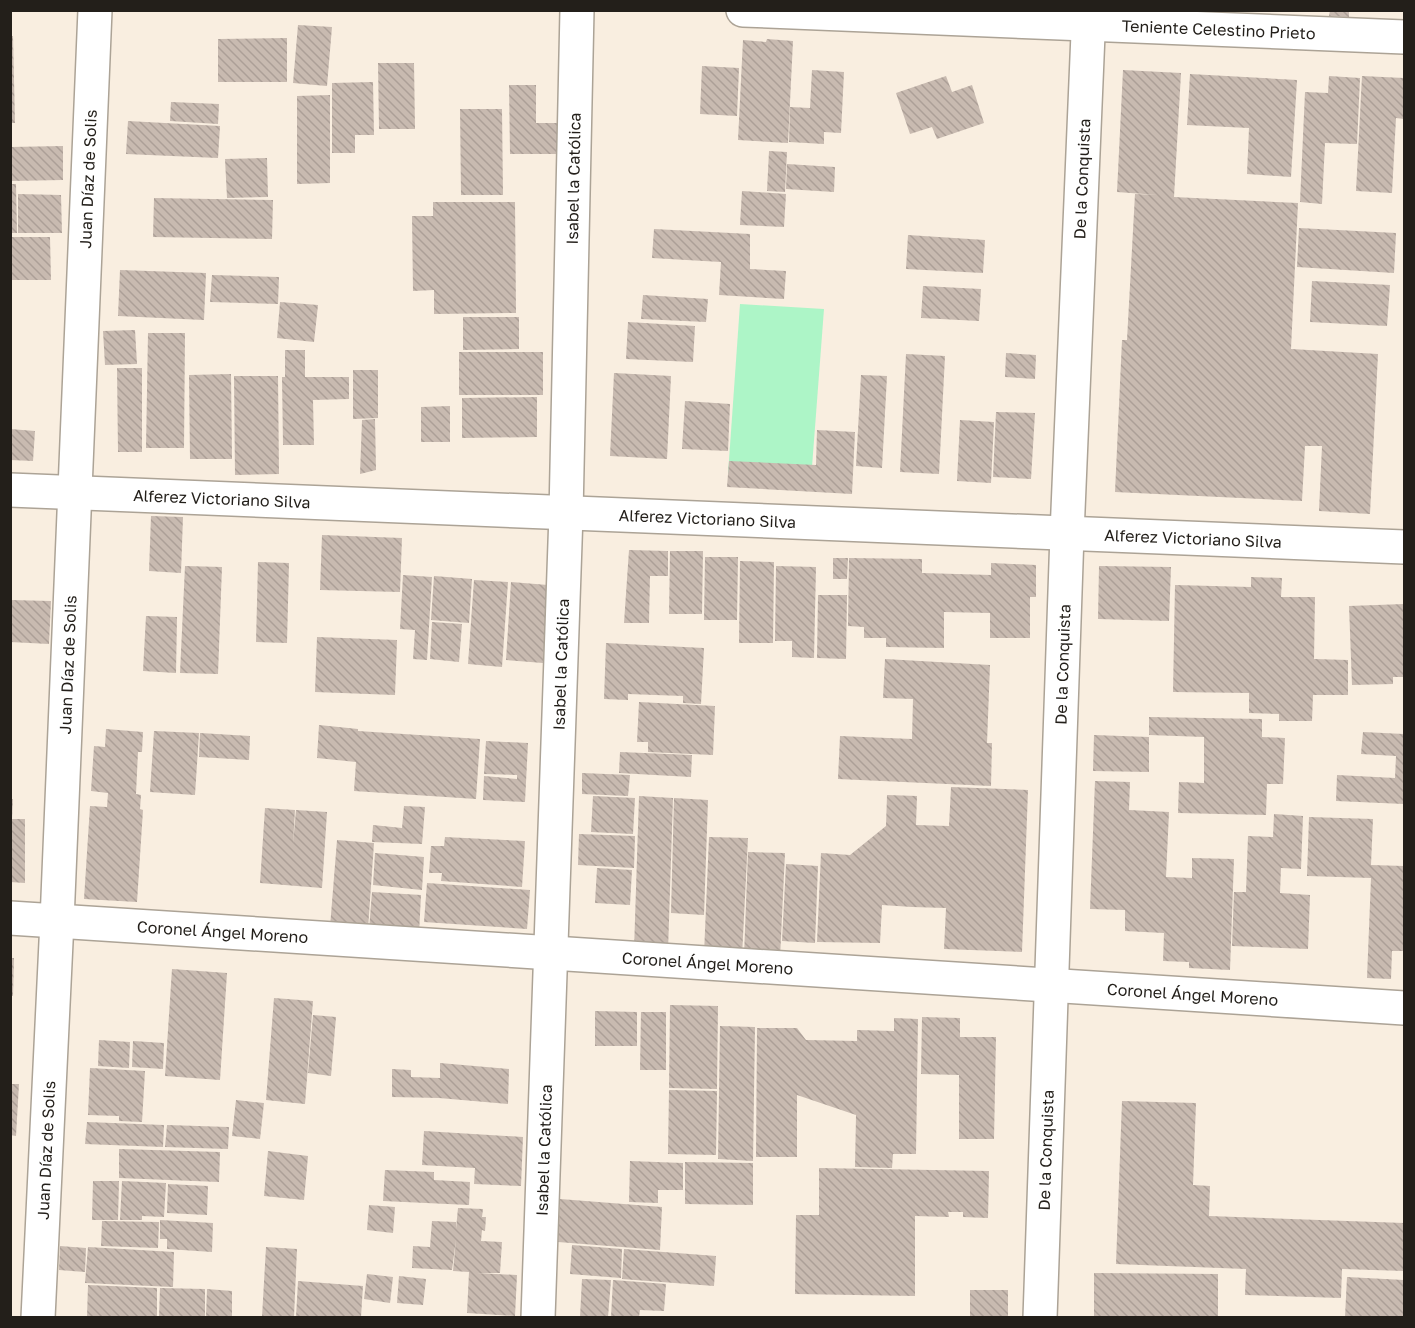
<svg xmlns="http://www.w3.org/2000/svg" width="1415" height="1328" viewBox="0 0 1415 1328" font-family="'Golos Text',sans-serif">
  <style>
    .garden { fill: #adf5c7 }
    .building { fill: url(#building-back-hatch) }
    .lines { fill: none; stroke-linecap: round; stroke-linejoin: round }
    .minor-casing { stroke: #aca396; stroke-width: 36 }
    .tertiary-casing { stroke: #aca396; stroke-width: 36 }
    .minor { stroke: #fff; stroke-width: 33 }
    .tertiary { stroke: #fff; stroke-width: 33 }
    .labels { text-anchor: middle; stroke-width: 4.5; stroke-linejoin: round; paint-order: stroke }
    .street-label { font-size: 16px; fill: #231f1a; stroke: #fff }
  </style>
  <defs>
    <pattern id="building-back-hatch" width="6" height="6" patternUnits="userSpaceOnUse" patternTransform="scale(1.5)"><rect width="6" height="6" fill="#c8bab0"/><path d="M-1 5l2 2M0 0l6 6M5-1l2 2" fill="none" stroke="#ac9f97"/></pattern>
  </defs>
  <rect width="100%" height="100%" fill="#f9eee0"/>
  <path class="garden" d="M740,304l84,5 -13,171 -83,-6z"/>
  <path class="building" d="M1330,10h19v7l-20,-1z
    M298,25l34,2 -5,59 -34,-3z
    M10,36h3l2,87h-5z
    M287,38v44h-69v-43z
    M767,39l26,2 -5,102 -50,-3 5,-100 23,2z
    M378,63h36l1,66h-36z
    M702,66l37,2 -2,48 -37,-2z
    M812,70l32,2 -3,61 -17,-1v12l-35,-2 1,-35 20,1z
    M1123,70l58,3 -7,124 124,6 -7,146 87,5 -8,160 -51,-3 3,-65h-17l-3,55 -187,-9 7,-152h5l8,-146 23,1 -41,-3z
    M1190,74l107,6 -6,97 -44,-3 2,-46 -62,-3z
    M946,76l6,16 20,-7 12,38 -47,16 -5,-12 -22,7 -14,-41z
    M1329,76l31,2 -3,66 -32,-1 -3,61 -22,-2 5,-110 23,1z
    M1362,76l42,2v41l-8,-1 -4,75 -36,-2z
    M373,82l1,53h-19v18h-23v-70z
    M509,85h27v38h25v31h-51z
    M330,95v88l-33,1v-88z
    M171,102l48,2 -1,20 -48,-3z
    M460,109h42l1,86h-42z
    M128,121l92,5 -2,32 -92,-4z
    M63,146v34l-53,1v-34z
    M769,151l18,1 -2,40 -18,-1z
    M267,158l1,39 -41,1 -2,-39z
    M787,164l48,3 -1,25 -48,-3z
    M10,184h6l1,49h-7z
    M742,191l44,3 -2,33 -44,-2z
    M18,194l43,1 1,38h-44z
    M154,198l119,2 -1,39 -119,-2z
    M433,202h82l1,111 -82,1v-24l-21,1 -1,-75h21z
    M1299,228l97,5 -2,40 -97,-6z
    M654,229l96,5v35l36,2 -2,28 -65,-4 2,-33 -69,-4z
    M908,235l77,5 -2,33 -77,-4z
    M10,237h40l1,43h-41z
    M120,270l86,3 -2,47 -86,-4z
    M212,275l67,2 -1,27 -68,-2z
    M1312,281l78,4 -3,41 -77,-4z
    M923,286l58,3 -2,32 -58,-3z
    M643,295l65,4 -2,23 -65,-3z
    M280,302l38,3 -4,37 -37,-4z
    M463,317h56v32l-56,1z
    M628,322l67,4 -2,36 -67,-3z
    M135,330l2,34 -32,1 -2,-34z
    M148,333h37l-1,115h-38z
    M285,350h20v27h44v22l-36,1 1,45h-31l-1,-68h3z
    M459,352h84v43h-84z
    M1006,353l30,2 -1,24 -30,-2z
    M906,354l39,2 -6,118 -39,-2z
    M117,368h25v84h-24z
    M353,370h25v48l-25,1z
    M614,373l57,3 -4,83 -57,-3z
    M231,374l1,85h-42l-1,-84z
    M861,375l26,1 -5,92 -26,-2z
    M234,376h44l1,98 -44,1z
    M537,397v40l-75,1v-40z
    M685,401l45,3 -2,47 -46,-2z
    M450,406v36h-29v-35z
    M996,412l39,1 -4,66 -38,-2z
    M375,419l1,51 -16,4 2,-54z
    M960,420l34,2 -3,61 -34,-2z
    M10,429l25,2 -2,30 -23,-1z
    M817,430l38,2 -3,62 -125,-7 2,-26 87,4z
    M151,516l32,1 -2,56 -32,-2z
    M322,535l80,3 -2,54 -80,-2z
    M629,550l39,1v25h-18l-1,47h-25z
    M670,551h33l-1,63h-33z
    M705,557h33l-1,63h-33z
    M833,558h15l-1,21h-14z
    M849,558l73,1v14l69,2v-12l45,2v32h-6v41h-40v-25l-46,-1v36l-58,-1v-9h-22v-11l-16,-1z
    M740,561l34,1 -1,81h-34z
    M258,562l31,1 -2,80 -31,-1z
    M185,566l37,1 -4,107 -38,-1z
    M776,566l40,1 -2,91 -22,-1v-16h-17z
    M1099,566l72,1 -2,54 -71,-2z
    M403,575l29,2 -5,83 -14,-1 2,-29 -15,-1z
    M434,576l38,3 -3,44 -38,-3z
    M1251,577l31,1 -1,19h34l-1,62 34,1v35h-35l-1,26h-33v-7l-30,-1v-20l-76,-1 2,-107 76,2z
    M474,580l34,2 -6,85 -34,-3z
    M511,582l37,3 -5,78 -37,-3z
    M818,595h29l-1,64 -29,-1z
    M10,600l41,1 -2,43 -39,-2z
    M1404,604v73h-11v7l-41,1 -3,-79z
    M146,616l31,1 -1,56 -33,-2z
    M432,622l30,2 -3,38 -29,-3z
    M317,637l80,3 -2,55 -80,-3z
    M606,643l98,5 -3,56 -18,-1v-7l-55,-2v6l-24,-1z
    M885,659l105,6 -3,78h5l-1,43 -153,-7 2,-43 72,3 1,-40 -30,-1z
    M639,702l76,4 -2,49 -65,-3v-10h-11z
    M1149,717l113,2v18l23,1 -2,46h-16l-1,31 -88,-2 1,-31 25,1v-46l-55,-2z
    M319,725l39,4v2l122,8 -4,60 -122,-8 2,-29 -39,-4z
    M106,729l37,3 -1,20h-4l-2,42 5,1 -1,14 3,1 -6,92 -53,-3 6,-93 17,1 1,-14 -17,-2 3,-45 11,1z
    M154,731l45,2 -4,62 -45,-3z
    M1363,732l41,2v70l-68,-3 1,-26 58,3 1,-22 -35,-2z
    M200,733l50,3 -1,24 -50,-3z
    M1094,735l55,2v35l-56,-1z
    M486,741l42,2 -3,59 -42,-2 1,-24 33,3v-4l-33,-1z
    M620,752l72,3 -1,22 -72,-4z
    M582,773l48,2 -2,21 -46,-2z
    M1095,781l35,1 -1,28 40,2 -3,65 26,1v-20l42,1 -4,111 -41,-2v-6l-26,-1 1,-28 -39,-2v-21l-35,-1z
    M951,787l77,3 -6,162 -78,-3 2,-41 -34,-1 -30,-2 -2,38 -63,-1 4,-89 29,2 36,-29 1,-31 30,1 -1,29 33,1z
    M593,796l42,2 -2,36 -42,-2z
    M639,796l34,2 -5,153 -34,-1z
    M674,798l34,2 -4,115 -33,-2z
    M10,799h3l-1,20h13v64l-15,-1z
    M404,806l21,1 -3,37 -50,-2 1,-17 29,3z
    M265,808l30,2 -2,34 3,-34 31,2 -5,76 -62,-5z
    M1274,814l29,2 -2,53 -20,-1 -1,25 30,2 -2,54 -76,-3 2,-54h12l2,-56 25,1z
    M1309,817l64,2 -2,46 33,1v85h-12l-1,28 -24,-1 4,-100 -64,-2z
    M579,834l56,2 -1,32 -56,-3z
    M445,837l80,4 -3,46 -81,-6 1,-8h-13l2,-27h13z
    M709,837l39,1 -6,118 -38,-2z
    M337,840l37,3 -6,86 -38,-2z
    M748,852l37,1 -5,105 -36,-2z
    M375,853l49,4 -2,33 -49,-5z
    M786,864l32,2 -3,77 -33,-2z
    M597,868l35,2 -2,35 -35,-2z
    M427,883l103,7 -3,39 -103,-7z
    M372,892l49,3 -2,39 -50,-4z
    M10,958h4l-1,38h-3z
    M172,969l55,4 -7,107 -55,-4z
    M274,998l39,3 -8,103 -39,-4z
    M670,1005l48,1 -1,83 -48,-1z
    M595,1011l42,1v34h-42z
    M641,1012h25v58h-26z
    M313,1015l23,2 -5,59 -23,-3z
    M922,1017l38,1v19h36l-2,102h-35v-64l-38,-1z
    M894,1018l24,1 -2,135h-23l-1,14 -37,-1 1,-52 -59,-20v62h-41l1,-129h40l9,12 51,1v-11l37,1z
    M720,1026l35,1 -2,134 -35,-2z
    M99,1040l31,2 -1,26 -31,-2z
    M133,1041l31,2 -1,26 -31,-2z
    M440,1063l69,6 -1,35 -69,-6 -47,-1v-28l19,1v7l29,1z
    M90,1068l55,3 -3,51 -23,-1v-5l-31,-1z
    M10,1084h9l-3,52 -6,-1z
    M669,1090l48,1 -1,64 -48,-1z
    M236,1100l28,3 -4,36 -28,-3z
    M1122,1101l74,2 -3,82 17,1 -1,30 195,7v48l-62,-2 -1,29 -96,-3 1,-26 -130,-5z
    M87,1122l77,3 -1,22 -78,-3z
    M167,1125l62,2 -1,22 -63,-2z
    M424,1131l99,6 -2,49 -47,-2 1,-16 -53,-3z
    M119,1149l101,3 -1,30 -100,-4z
    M268,1151l40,5 -4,44 -40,-4z
    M630,1161l53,2v27h-25v13l-29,-1z
    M685,1162l68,1v42l-68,-1z
    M819,1168l170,3 -1,47 -25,-1v-5h-15l1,5 -34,-1v80l-120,-2 1,-79h23z
    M385,1170l49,2v8l36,2 -1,23 -86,-4z
    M93,1181h26l-1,39h-26z
    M122,1181l44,2 -2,34 -22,-1v4h-22z
    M168,1184l40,2 -1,29 -40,-2z
    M560,1199l102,8 -2,43 -102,-8z
    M369,1205l26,2 -2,26 -26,-3z
    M458,1208l25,1 -1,8h4l-1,14 -3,-1 -1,11 21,1 -2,31h-23l40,2 -2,41 -48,-3 2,-41 -16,-1 3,-32 -4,31 -40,-2 1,-22 17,1 2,-26 24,1v7z
    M160,1220l53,3 -1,29 -45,-3v-10h-7z
    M102,1221l57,1 -1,26 -57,-2z
    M572,1245l50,4 -1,29 -51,-4z
    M60,1246l26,2 -1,24 -26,-2z
    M88,1247l86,5 -1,35 -88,-4z
    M266,1247l31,2 -3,68h-32z
    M624,1249l92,7 -2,30 -92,-7z
    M1094,1273l124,1v43h-124z
    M367,1274l26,3 -3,26 -26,-4z
    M399,1276l27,3 -3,26 -26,-2z
    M1347,1277l57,3v37h-59z
    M582,1279l29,1 -3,37h-28z
    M613,1280l53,4 -2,27 -24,-1 -1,7h-28z
    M298,1281l65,5 -2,31h-65z
    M88,1285l69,3v29h-70z
    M160,1288l45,1v28h-46z
    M207,1289l25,2v26h-26z
    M970,1290h38v27h-38z"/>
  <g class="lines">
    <defs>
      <g id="minor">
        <path id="s1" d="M743,10l661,27"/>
        <path id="s2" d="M10,918l1394,90"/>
        <path id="s3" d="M38,1318l19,-397 38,-911"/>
        <path id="s4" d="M538,1318l28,-804 11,-504"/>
        <path id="s5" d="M1040,1318l27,-784 22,-524"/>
      </g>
      <g id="tertiary">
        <path id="s6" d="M10,490l1394,57"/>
      </g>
    </defs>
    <use href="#minor" class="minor-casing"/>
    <use href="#tertiary" class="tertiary-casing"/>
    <use href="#minor" class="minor"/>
    <use href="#tertiary" class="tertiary"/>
  </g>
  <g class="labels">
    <g class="street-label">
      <text dy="6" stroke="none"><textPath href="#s1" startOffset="476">Teniente Celestino Prieto</textPath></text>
      <text dy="6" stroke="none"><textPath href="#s3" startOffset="1140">Juan Díaz de Solis</textPath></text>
      <text dy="6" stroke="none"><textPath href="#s4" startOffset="1140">Isabel la Católica</textPath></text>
      <text dy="6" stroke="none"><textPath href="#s5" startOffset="1140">De la Conquista</textPath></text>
      <text dy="6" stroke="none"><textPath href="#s6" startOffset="212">Alferez Victoriano Silva</textPath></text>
      <text dy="6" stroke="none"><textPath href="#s6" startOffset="698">Alferez Victoriano Silva</textPath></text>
      <text dy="6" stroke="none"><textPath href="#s6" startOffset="1184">Alferez Victoriano Silva</textPath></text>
      <text dy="6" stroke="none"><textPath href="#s3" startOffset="654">Juan Díaz de Solis</textPath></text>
      <text dy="6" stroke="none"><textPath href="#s4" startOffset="654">Isabel la Católica</textPath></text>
      <text dy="6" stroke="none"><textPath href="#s5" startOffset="654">De la Conquista</textPath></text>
      <text dy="6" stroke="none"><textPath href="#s2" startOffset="213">Coronel Ángel Moreno</textPath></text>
      <text dy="6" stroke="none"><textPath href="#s2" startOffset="699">Coronel Ángel Moreno</textPath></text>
      <text dy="6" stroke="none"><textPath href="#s2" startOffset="1185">Coronel Ángel Moreno</textPath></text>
      <text dy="6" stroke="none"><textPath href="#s3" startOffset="168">Juan Díaz de Solis</textPath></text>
      <text dy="6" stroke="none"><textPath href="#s4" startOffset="168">Isabel la Católica</textPath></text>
      <text dy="6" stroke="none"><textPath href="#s5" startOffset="168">De la Conquista</textPath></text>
    </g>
  </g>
  <rect width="1415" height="1328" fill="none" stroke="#231f1a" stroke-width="24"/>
</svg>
